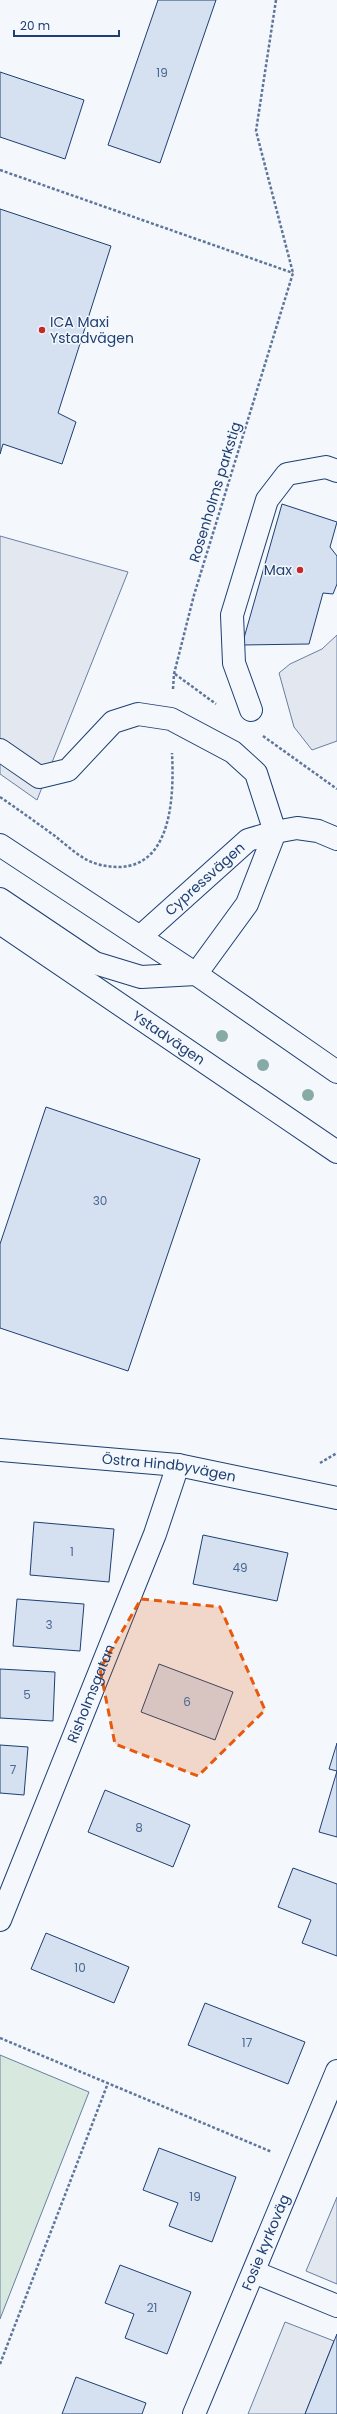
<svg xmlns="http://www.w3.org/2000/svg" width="337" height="2414" viewBox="0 0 337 2414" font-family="Poppins,sans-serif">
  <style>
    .green { fill: #d7e8df; stroke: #687fa3 }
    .parking { fill: #e3e8f0; stroke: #687fa3 }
    .building { fill: #d5e0f0; stroke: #1d3f73 }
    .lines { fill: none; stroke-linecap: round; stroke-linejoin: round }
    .minor-casing { stroke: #1d3f73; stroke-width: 24 }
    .major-casing { stroke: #1d3f73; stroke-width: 24 }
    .path { stroke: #5e769c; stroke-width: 2.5; stroke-dasharray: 3 2; stroke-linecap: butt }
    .minor { stroke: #f4f7fb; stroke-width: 22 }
    .major { stroke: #f4f7fb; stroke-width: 22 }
    .tree { fill: #86aba6 }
    .marked { fill: #e8590c; fill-opacity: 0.2; stroke: #e8590c; stroke-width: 3; stroke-dasharray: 8 5; stroke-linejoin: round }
    .poi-dot { fill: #c62828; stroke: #f4f7fb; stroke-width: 1.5 }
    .labels { text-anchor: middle; stroke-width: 3; stroke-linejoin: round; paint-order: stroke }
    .number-label { font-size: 12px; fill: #4b6792 }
    .poi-label { font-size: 14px; fill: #1d3f73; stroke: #f4f7fb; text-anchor: start }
    .street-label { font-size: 14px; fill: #1d3f73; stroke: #f4f7fb }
  </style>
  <rect width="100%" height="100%" fill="#f4f7fb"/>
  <path class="green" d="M0,2055l89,37 -89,227z"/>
  <path class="parking" d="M0,536l128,36 -91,228 -37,-26z
    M337,635v106l-25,9 -18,-23 -15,-54 11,-9 32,-15z
    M337,2197v87l-31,-13z
    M285,2322l49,19 -29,73h-57z"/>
  <path class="building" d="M158,0h58l-56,163 -52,-18z
    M0,72l84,28 -19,59 -65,-22z
    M0,209l111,37 -53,167 18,9 -14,42 -59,-20 -3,10z
    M282,504l55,18 -7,25 7,9v28l-4,10 -10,-1 -14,51 -67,1z
    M46,1107l154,52 -72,212 -128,-43v-84z
    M34,1522l80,7 -5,53 -79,-7z
    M203,1535l85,18 -11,48 -84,-17z
    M17,1599l67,5 -4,47 -67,-5z
    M159,1664l74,28 -18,48 -74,-28z
    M0,1669l55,3 -2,49 -53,-3z
    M337,1743v28l-8,-2z
    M0,1745l28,2 -4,48 -24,-2z
    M337,1771v66l-18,-5z
    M105,1790l85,35 -17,42 -85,-35z
    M293,1868l44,16v72l-35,-13 9,-23 -33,-13z
    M46,1933l83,34 -15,36 -83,-34z
    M205,2003l100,39 -17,42 -100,-39z
    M159,2148l77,29 -24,65 -43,-16 9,-23 -35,-13z
    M120,2265l71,27 -24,62 -42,-16 9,-24 -29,-11z
    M337,2334v80h-32l29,-73z
    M76,2377l70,26 -4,11h-80z"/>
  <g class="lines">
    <defs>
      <g id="minor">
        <path d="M251,710l-17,-47 -2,-48 35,-115 20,-26 39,-7 11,4"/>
        <path d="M0,750l39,27 29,-7 45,-48 25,-8 33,5 62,33 23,21 19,59"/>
        <path id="s1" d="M140,937l108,-97 27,-8 22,-4 21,3 19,8"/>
        <path d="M196,974l51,-70 28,-72"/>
        <path id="s2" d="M0,1450l178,15 159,33"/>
        <path id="s3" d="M0,1920l155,-386 23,-69"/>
        <path d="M254,2272l83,34"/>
        <path id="s4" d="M194,2414l143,-343"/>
      </g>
      <g id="major">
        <path d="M0,845l196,129 141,98"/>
        <path d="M0,899l95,64 46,14 55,-3"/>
        <path id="s5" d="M0,923l337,229"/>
      </g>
    </defs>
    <use href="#minor" class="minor-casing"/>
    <use href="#major" class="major-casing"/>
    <path class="path" d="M276,0l-20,131 37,142
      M0,170l293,103
      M175,674l41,30
      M173,689l1,-15 20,-79 99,-322
      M263,736l74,53
      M0,797c19,13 37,26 55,39 10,8 21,18 32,24 10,5 21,7 32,7 54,-1 55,-74 53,-114
      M320,1463l17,-10
      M0,2038l272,114
      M0,2364l108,-281"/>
    <use href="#minor" class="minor"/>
    <use href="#major" class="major"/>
  </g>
  <g class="tree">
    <circle cx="222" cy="1036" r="6"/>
    <circle cx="263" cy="1065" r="6"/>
    <circle cx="308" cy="1095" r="6"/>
  </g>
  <path class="marked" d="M141,1599l79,8 45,103 -67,66 -83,-32 -15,-75z"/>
  <g class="poi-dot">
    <circle cx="42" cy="330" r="4"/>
    <circle cx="300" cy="570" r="4"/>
  </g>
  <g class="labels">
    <g class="number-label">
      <text x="162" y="77">19</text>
      <text x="100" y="1205">30</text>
      <text x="72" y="1556">1</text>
      <text x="240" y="1572">49</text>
      <text x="49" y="1629">3</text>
      <text x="27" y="1699">5</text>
      <text x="187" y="1706">6</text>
      <text x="13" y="1774">7</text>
      <text x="139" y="1832">8</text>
      <text x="80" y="1972">10</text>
      <text x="247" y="2047">17</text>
      <text x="195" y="2201">19</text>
      <text x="152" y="2312">21</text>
    </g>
    <g class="poi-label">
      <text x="50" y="327">ICA Maxi<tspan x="50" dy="16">Ystadvägen</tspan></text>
      <text x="292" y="575" text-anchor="end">Max</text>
    </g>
    <g class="street-label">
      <text transform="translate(215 492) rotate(-73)" y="5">Rosenholms parkstig</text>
      <text dy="5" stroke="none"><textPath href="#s1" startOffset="87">Cypressvägen</textPath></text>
      <text dy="5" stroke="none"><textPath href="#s5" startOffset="204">Ystadvägen</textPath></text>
      <text dy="5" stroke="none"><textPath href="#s2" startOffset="170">Östra Hindbyvägen</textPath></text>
      <text dy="5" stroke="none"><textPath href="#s3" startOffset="244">Risholmsgatan</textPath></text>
      <text dy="5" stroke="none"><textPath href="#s4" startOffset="186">Fosie kyrkoväg</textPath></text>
    </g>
  </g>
  <path d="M14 30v6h105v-6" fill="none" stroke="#1d3f73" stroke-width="2"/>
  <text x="20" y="30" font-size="12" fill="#1d3f73" stroke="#f4f7fb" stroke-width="3" paint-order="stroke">20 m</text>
</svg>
